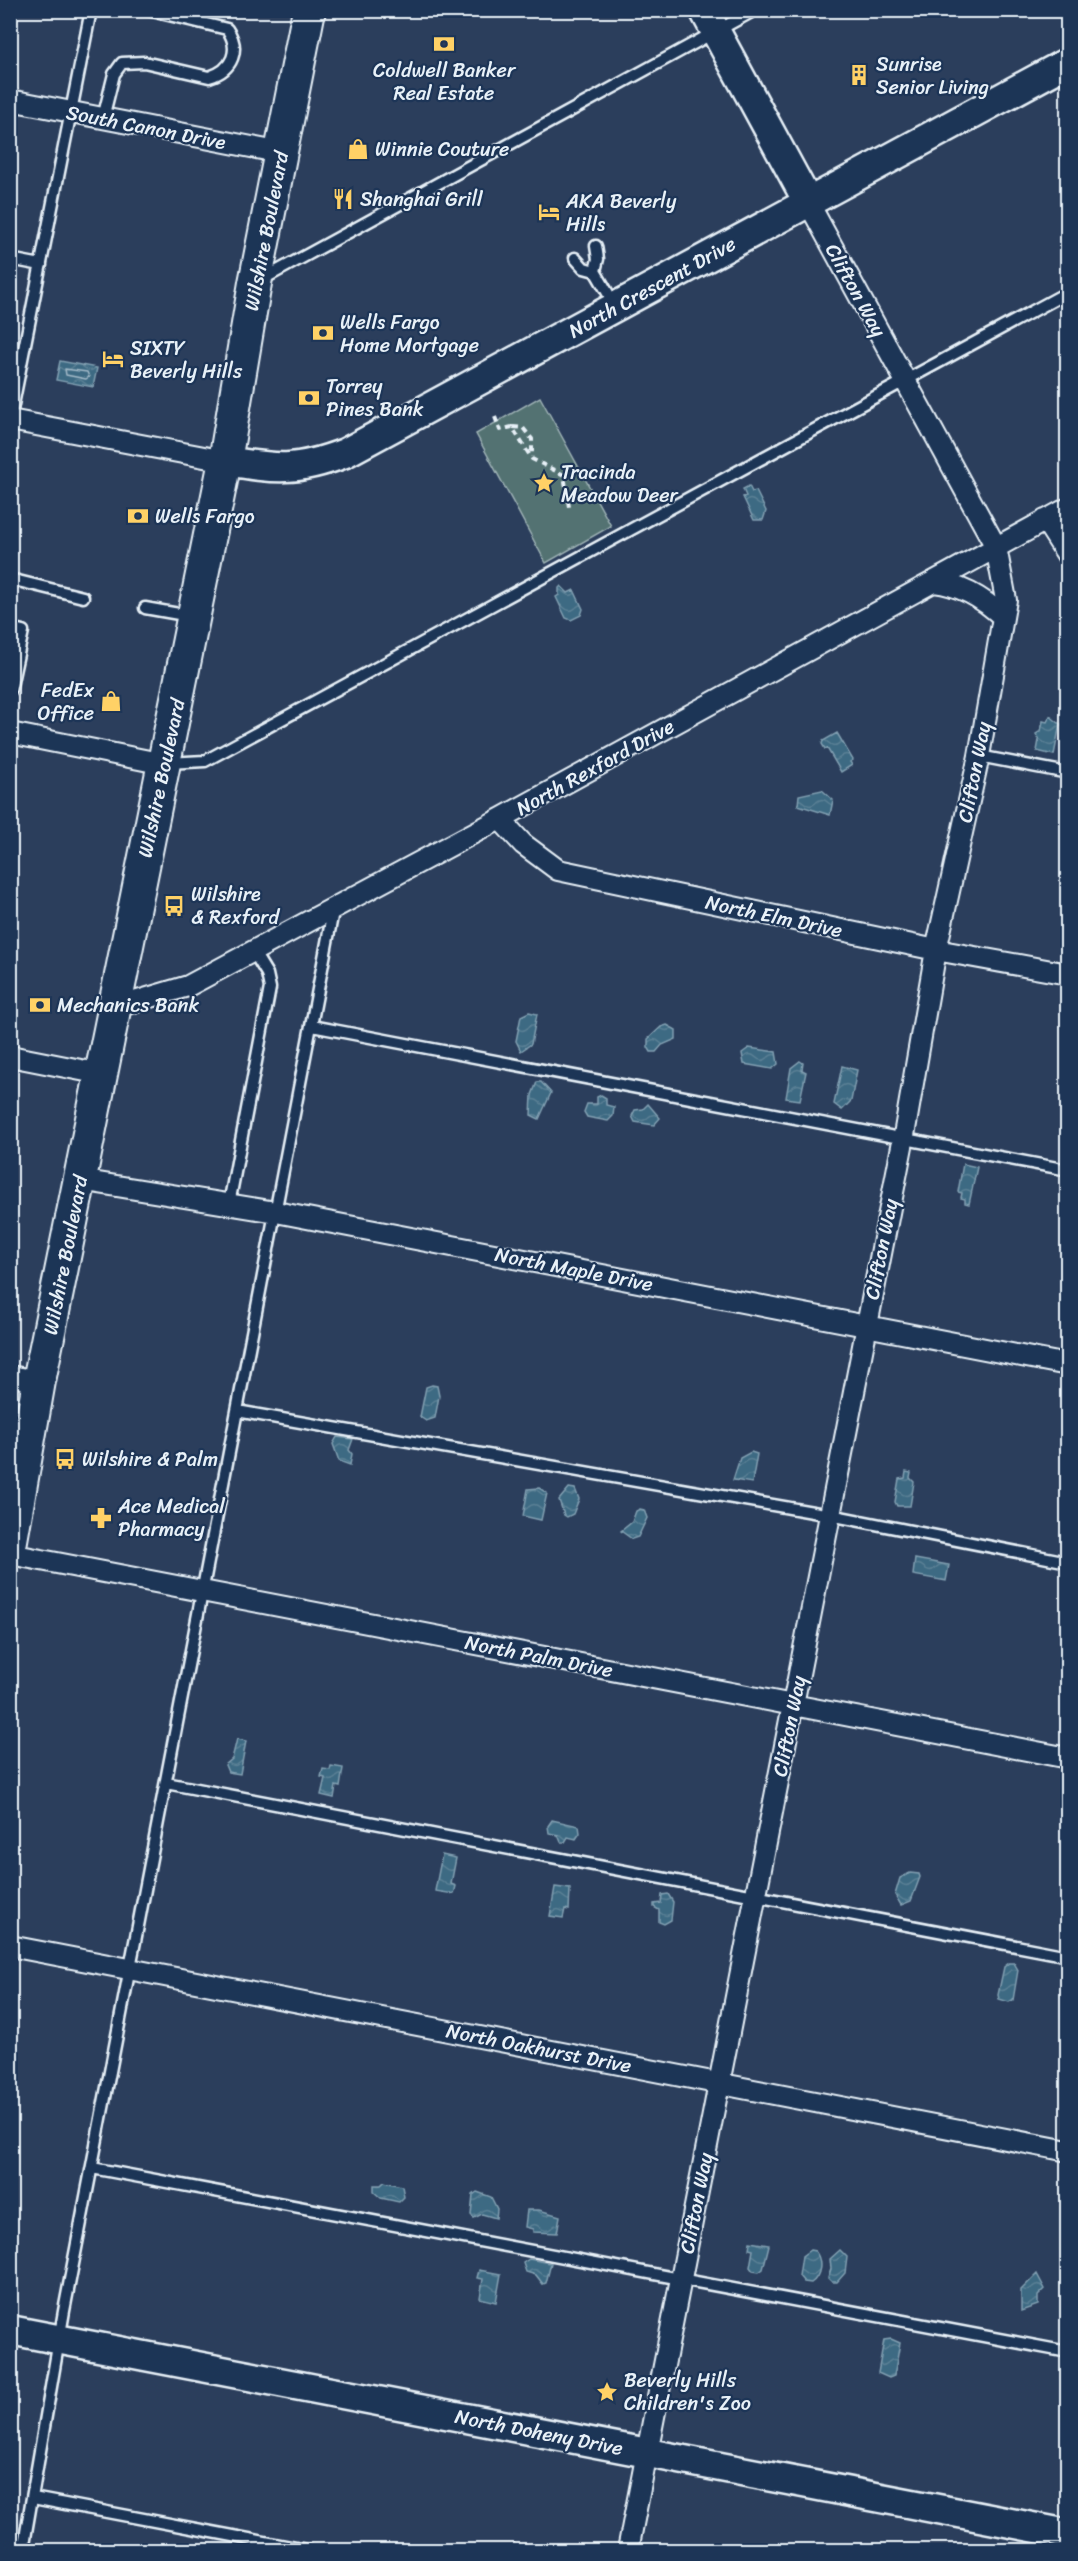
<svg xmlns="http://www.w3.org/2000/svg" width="1078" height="2561" viewBox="0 0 1078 2561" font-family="Sriracha,sans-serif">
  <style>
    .green { fill: #537272; stroke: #9eb2b5; stroke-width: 1.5 }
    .water { fill: url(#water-waves); stroke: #82a0b2; stroke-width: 1.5 }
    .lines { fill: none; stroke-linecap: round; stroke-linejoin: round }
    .shore { stroke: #a4bbc9; stroke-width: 1.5 }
    .lane-casing { stroke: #e8f1f8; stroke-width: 15 }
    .street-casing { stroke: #e8f1f8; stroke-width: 24 }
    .secondary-casing { stroke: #e8f1f8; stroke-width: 33 }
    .primary-casing { stroke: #e8f1f8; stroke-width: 36 }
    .path { stroke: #e8f1f8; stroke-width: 4; stroke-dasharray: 6 4.5; stroke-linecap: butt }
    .lane { stroke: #1d3557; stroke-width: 10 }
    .street { stroke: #1d3557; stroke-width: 20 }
    .secondary { stroke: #1d3557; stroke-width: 28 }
    .primary { stroke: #1d3557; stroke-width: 32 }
    .labels { text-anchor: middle; stroke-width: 4.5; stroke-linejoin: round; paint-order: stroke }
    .poi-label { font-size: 20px; fill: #e8f1f8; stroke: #1d3557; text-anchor: start }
    .street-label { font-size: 20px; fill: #e8f1f8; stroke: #1d3557 }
  </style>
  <defs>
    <pattern id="water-waves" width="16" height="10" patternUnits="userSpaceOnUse" patternTransform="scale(1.5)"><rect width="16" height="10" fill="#3e6a83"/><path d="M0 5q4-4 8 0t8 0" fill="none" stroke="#5a8095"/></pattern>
  </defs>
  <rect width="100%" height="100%" fill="#2b3e5c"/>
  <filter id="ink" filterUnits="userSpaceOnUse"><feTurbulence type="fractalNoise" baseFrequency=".0167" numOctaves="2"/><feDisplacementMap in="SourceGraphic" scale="12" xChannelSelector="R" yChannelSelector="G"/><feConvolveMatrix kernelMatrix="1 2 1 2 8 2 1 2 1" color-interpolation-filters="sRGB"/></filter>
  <g filter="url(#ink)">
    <path class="green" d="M540,397l71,129 -65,37 -70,-129z"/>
    <path class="water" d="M60,361l37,7 -4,19 -37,-7z
      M749,486l3,6 4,-1 10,20 -3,9h-9l-11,-23 3,-1 -3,-7z
      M561,586l7,7 6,-3 9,19 -2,6 -10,5 -5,-2 -10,-21 3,-2v-7z
      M1050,716l10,8 -6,31 -17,-4 2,-11 -3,-6 5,-3 2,-10 4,1z
      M837,733l16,27 -3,2 2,3 -11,7 -14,-24 -2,1 -3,-5 1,-3z
      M822,790l11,10 -3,15 -32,-10 1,-10z
      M529,1012l8,2 -6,30 -10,7 -5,-10 5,-25z
      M667,1025l9,5v9l-14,6 -6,7h-5l-3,-5v-8l13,-12z
      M749,1048l27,4 2,12 -6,5 -28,-5 -2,-11z
      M800,1061l3,2 -1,7 4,2 -6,28 -14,-2 5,-30z
      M842,1066l15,4 -6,31 -9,9 -8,-6z
      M537,1082h4l10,11 -12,26 -8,-4 1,-20z
      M601,1095l5,3v7l8,2 -1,9 -5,5 -21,-4 -3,-5 3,-8h10v-7z
      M648,1104l12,14 -6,7 -19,-3 -3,-6 3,-6 8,-1z
      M963,1164l14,3 -8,37 -4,-1v-4l-4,-1 1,-5 -4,-1z
      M432,1385l5,1 2,10 -4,22 -9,3 -6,-4 6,-30z
      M337,1437l16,2 -4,11 3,4 -2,11 -11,-4 -6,-17z
      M751,1452l6,2 -5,29 -19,-3 7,-22z
      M906,1472l5,1 -1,5 4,4 -4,24h-13l-2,-4 4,-23 6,-1z
      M539,1488l8,5 -6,27 -18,-4 5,-27z
      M569,1488l6,1 4,10 -6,15 -6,3 -3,-2 -5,-15z
      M640,1509l4,1 3,8 -9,19 -6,2 -11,-8 11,-9 4,-11z
      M915,1559l34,6 -3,16 -33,-6z
      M237,1739l9,2 -6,33 -12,-2 -3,-7 7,-6z
      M331,1766l12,2 -3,19 -4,-1 -2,12 -13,-3 4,-17 -4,-1 2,-8 7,1z
      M552,1820l27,6 1,7 -4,6 -8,-2 -3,5h-4l-3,-7 -9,-2 -1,-7z
      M442,1855l14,3 -5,26 5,2 -2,8 -19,-3z
      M910,1873l9,1 1,3 -9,24 -10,4 -6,-10 5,-17z
      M555,1887l15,2 -1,21 -4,-1 -2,9 -13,-2z
      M668,1894l5,8 -2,18 -7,4 -5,-2v-12l-5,-3v-3l7,-1 1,-8z
      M1009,1963h5l4,7 -5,30 -4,2 -10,-3 -1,-4 6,-28z
      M384,2182l18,4 2,11 -5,5 -18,-4 -7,-6v-7h7z
      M477,2192l14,5 6,12 -1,9 -14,-4 -8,4 -3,-3 2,-20z
      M527,2210h12l21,6 -3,17 -24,-1v-3l-8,-2z
      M750,2242l19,3 -6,24 -4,3 -6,-1 -3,-4 3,-17 -4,-1z
      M810,2250l5,1c8,10 6,25 -4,32l-7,-1 -5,-6 3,-20z
      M840,2250l7,7 -2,16 -8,9h-5l-4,-4 3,-9 -1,-10z
      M529,2259l22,4 -5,20 -3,1 -7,-9 -10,-3 -3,-9z
      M479,2270l22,4 -5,28 -16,-4 3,-19 -6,-1z
      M1037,2274l8,15 -7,7v9l-17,6v-21z
      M891,2339l9,4 -6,33 -5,2 -11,-5 6,-33z"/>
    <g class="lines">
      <path class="shore" d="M65,369l22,3 2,5 -3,2 -20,-4z"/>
      <defs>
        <path id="lane" d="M103,118l11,-44 8,-11 22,-1 65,15c24,-7 32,-28 18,-48l-79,-19
          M596,246l2,13 -3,12 21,36
          M575,258l9,10 11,3
          M10,259l31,6
          M263,279l492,-269
          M10,420l81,-410
          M10,579l73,18
          M145,608l45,8
          M10,628l13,3 -13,60
          M979,756l89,17
          M167,763l38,-2 863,-469
          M312,1026l756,144
          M229,1204l41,-216 -3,-14 -14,-23
          M237,1411l593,104 238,47
          M166,1783l902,173
          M92,2168l976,184
          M33,2498l274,52
          M23,2550l41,-239 270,-1405"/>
        <path id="street" d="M10,100l272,53
          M10,420l215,41
          M1045,520l23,36
          M934,582c27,3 49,16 69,35
          M10,733l154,31
          M500,819l23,25 35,26 378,80 132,24
          M114,1008l74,-22 312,-167 568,-311
          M10,1056l91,18
          M80,1180l196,32 792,153
          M10,1376l29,5
          M10,1554l1058,204
          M10,1946l1058,205
          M628,2550l275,-1409 33,-191 43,-194 27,-156 -10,-53 -188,-345"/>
        <path id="secondary" d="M704,10l104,192
          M225,461c51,8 71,11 120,-8l723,-391
          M10,2330l1058,204"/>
        <path id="primary" d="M10,1546l29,-165 186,-920 30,-178 54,-273"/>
      </defs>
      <use href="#lane" class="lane-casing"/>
      <use href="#street" class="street-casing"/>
      <use href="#secondary" class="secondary-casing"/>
      <use href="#primary" class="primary-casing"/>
      <path class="path" d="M495,417l5,13 12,-3 20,32 32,16 5,32
        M513,427l10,1 9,11v18"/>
      <use href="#lane" class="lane"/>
      <use href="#street" class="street"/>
      <use href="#secondary" class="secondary"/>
      <use href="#primary" class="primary"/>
    </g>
  </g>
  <defs>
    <symbol id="bank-bare" viewBox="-9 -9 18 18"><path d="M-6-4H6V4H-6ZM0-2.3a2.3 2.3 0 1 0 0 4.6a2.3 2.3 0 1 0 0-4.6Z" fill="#ffd166" stroke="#1d3557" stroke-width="2.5" paint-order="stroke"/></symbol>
    <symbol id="building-bare" viewBox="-9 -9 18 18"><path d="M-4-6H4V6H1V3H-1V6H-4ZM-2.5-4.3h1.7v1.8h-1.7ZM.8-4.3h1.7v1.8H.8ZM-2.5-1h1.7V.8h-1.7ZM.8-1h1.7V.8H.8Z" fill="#ffd166" stroke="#1d3557" stroke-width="2.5" paint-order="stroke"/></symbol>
    <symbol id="shop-bare" viewBox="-9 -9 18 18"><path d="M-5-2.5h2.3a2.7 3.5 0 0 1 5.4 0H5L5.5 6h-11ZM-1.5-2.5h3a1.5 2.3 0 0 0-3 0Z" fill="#ffd166" stroke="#1d3557" stroke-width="2.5" paint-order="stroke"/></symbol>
    <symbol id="restaurant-bare" viewBox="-9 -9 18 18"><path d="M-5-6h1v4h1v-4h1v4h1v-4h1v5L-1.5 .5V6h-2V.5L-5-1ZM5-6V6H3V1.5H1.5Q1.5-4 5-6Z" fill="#ffd166" stroke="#1d3557" stroke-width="2.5" paint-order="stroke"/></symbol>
    <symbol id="hotel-bare" viewBox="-9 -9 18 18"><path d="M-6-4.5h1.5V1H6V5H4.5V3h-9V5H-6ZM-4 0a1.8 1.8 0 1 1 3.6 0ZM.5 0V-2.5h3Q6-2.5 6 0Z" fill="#ffd166" stroke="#1d3557" stroke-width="2.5" paint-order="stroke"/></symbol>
    <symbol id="sight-bare" viewBox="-9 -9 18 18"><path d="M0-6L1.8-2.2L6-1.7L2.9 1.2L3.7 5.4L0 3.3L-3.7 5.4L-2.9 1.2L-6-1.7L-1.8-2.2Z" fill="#ffd166" stroke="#1d3557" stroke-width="2.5" paint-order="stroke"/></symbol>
    <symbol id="bus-bare" viewBox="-9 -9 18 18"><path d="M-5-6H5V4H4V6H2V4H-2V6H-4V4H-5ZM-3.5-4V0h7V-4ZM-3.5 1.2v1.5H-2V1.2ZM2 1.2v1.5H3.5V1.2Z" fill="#ffd166" stroke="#1d3557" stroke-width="2.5" paint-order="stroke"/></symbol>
    <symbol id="pharmacy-bare" viewBox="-9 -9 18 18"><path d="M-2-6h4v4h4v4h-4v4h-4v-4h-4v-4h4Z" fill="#ffd166" stroke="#1d3557" stroke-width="2.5" paint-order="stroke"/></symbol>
  </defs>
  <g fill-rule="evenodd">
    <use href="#bank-bare" x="429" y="29" width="30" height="30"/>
    <use href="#building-bare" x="844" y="60" width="30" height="30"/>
    <use href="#shop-bare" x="343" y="134" width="30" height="30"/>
    <use href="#restaurant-bare" x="328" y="184" width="30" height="30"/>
    <use href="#hotel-bare" x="534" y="197" width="30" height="30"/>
    <use href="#bank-bare" x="308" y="318" width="30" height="30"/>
    <use href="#hotel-bare" x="98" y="344" width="30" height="30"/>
    <use href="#bank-bare" x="294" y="383" width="30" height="30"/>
    <use href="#sight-bare" x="529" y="468" width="30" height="30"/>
    <use href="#bank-bare" x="123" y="501" width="30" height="30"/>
    <use href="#shop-bare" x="96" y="686" width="30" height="30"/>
    <use href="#bus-bare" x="159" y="891" width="30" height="30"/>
    <use href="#bank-bare" x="25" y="990" width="30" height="30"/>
    <use href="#bus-bare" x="50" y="1444" width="30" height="30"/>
    <use href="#pharmacy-bare" x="86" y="1503" width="30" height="30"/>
    <use href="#sight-bare" x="592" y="2377" width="30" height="30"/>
  </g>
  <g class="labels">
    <g class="poi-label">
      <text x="876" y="71">Sunrise<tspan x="876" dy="23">Senior Living</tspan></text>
      <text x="444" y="77" text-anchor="middle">Coldwell Banker<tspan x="444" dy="23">Real Estate</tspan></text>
      <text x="375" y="156">Winnie Couture</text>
      <text x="360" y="206">Shanghai Grill</text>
      <text x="566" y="208">AKA Beverly<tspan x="566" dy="23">Hills</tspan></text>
      <text x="340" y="329">Wells Fargo<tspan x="340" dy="23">Home Mortgage</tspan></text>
      <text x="130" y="355">SIXTY<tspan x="130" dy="23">Beverly Hills</tspan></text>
      <text x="326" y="393">Torrey<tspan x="326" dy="23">Pines Bank</tspan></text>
      <text x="561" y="479">Tracinda<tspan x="561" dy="23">Meadow Deer</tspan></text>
      <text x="155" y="523">Wells Fargo</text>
      <text x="94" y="697" text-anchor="end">FedEx<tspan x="94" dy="23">Office</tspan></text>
      <text x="191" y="901">Wilshire<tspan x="191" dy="23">&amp; Rexford</tspan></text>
      <text x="57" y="1012">Mechanics Bank</text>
      <text x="82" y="1466">Wilshire &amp; Palm</text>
      <text x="118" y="1513">Ace Medical<tspan x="118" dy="23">Pharmacy</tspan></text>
      <text x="624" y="2387">Beverly Hills<tspan x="624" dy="23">Children's Zoo</tspan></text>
    </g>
    <g class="street-label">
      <text transform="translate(146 127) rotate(11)" y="7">South Canon Drive</text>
      <text transform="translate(266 231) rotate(-79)" y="7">Wilshire Boulevard</text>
      <text transform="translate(652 287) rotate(-29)" y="7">North Crescent Drive</text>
      <text transform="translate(856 290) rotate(61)" y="7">Clifton Way</text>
      <text transform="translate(595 767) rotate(-29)" y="7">North Rexford Drive</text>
      <text transform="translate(974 772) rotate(-79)" y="7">Clifton Way</text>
      <text transform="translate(161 778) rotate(-78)" y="7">Wilshire Boulevard</text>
      <text transform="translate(774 916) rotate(12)" y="7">North Elm Drive</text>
      <text transform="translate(881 1249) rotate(-79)" y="7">Clifton Way</text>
      <text transform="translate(65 1255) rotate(-79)" y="7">Wilshire Boulevard</text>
      <text transform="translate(574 1269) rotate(11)" y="7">North Maple Drive</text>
      <text transform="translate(539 1656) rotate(11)" y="7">North Palm Drive</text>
      <text transform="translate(789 1726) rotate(-79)" y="7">Clifton Way</text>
      <text transform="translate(539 2048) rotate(11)" y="7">North Oakhurst Drive</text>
      <text transform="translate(696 2203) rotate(-79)" y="7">Clifton Way</text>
      <text transform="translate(539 2432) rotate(11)" y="7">North Doheny Drive</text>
    </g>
  </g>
  <rect width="1078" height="2561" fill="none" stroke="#1d3557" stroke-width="36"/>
  <rect x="18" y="18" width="1042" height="2525" fill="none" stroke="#e8f1f8" stroke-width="2" filter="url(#ink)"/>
</svg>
